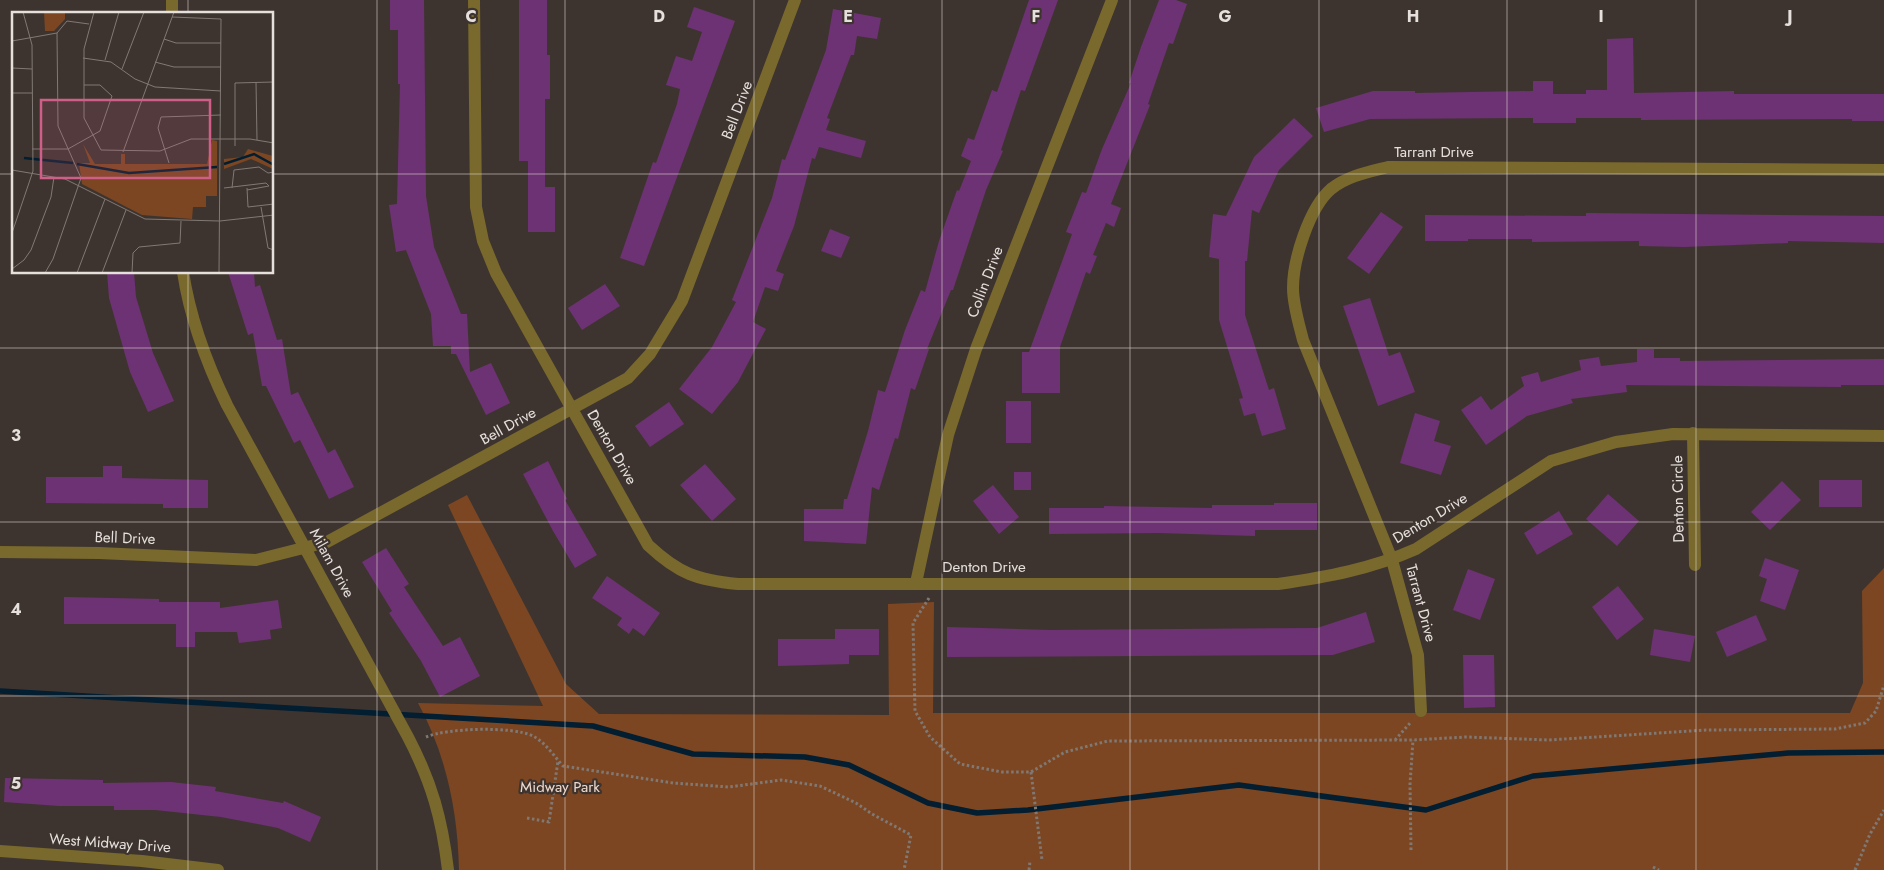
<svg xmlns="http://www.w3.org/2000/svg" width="1884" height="870" viewBox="0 0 1884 870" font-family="Jost,sans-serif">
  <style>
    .green { fill: #7c4622 }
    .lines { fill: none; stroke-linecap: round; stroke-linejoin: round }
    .stream { stroke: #021e30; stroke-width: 5.5 }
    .building { fill: #6d3273 }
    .path { stroke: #807873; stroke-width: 3; stroke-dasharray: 2.5 2.5; stroke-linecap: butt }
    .minor { stroke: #79692d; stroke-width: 12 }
    .tertiary { stroke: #79692d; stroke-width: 12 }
    .grid { fill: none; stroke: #e6e0dd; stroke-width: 1; stroke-opacity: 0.55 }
    .labels { text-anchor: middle; stroke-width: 4.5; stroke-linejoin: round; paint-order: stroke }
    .street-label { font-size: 15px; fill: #e6e0dd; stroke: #3e342f }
    .park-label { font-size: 15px; fill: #efd9cc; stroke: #3e342f }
    .inset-river { fill: none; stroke: #021e30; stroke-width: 2.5 }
    .inset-road { fill: none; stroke: #817975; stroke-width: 1 }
    .view { fill: #cf5e88; fill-opacity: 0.15; stroke: #cf5e88; stroke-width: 2.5 }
    .inset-edge { fill: none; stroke: #e6e0dd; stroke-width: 2.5 }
    .grid-label { font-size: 16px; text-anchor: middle; font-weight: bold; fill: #e6e0dd; stroke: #3e342f; stroke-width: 4.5; stroke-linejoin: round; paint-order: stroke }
  </style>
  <rect width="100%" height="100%" fill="#3e342f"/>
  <path class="green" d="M467,495l99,189 33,30 290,1 -1,-111 46,-2 -1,111h917l13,-30 -1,-92 22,-23v302h-1425c-1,-58 -13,-116 -41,-167l125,3 -95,-201z"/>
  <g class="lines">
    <path class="stream" d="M0,691l593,35 100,28 112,3 44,8 79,38 49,10 51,-3 211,-25 187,25 107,-34 255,-23 96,-1"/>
  </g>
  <path class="building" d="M390,0h34l2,196 8,51 27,67h6l3,58 21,-9 19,40 -24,12 -30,-61h-5v-8h-18l-2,-32 -25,-64 -10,2 -7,-47 8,-1 3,-120h-2v-54h-8z
    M519,0h28v55h3v44h-5v88h10v45h-27v-71h-9z
    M1029,0h29l-33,91 -4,-1 -20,60 2,1 -17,39 -33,100h-2l-24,59h2l-14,41 -4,-2 -13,51 -3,-1 -16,52 -7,-3 -6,57 -62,-3v-32h39l1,-10h3l21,-68 10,-41 7,2 20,-62 16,-40 4,2 14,-51 18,-51 2,1 12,-30 -10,-5 7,-18 6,2 18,-50 5,2z
    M1159,0h17l11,4 -14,40 -4,-1 -21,61 2,1 -39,99 10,4 -7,19 -8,-4 -13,32 4,1 -7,18 -4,-2 -26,75v46h-38v-41h7l43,-118 -6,-2 16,-40 4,1 16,-44 29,-66h-2l12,-36z
    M694,7l41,14 -91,245 -24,-8 33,-96 3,1 21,-59 3,-15 -14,-4 10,-29 16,5 10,-29 -15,-5z
    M833,9l48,9 -4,21 -20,-3 -3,19h-3l-24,63 3,1 -4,11 40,11 -5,17 -42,-11 -4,12 -3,-1 -18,68 -18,45 8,3 -6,17 -13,-4 -12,35 13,7 -28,53 -26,32 -33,-25 33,-42 24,-45 -4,-2 40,-102 10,-39 3,1 41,-110z
    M1633,38l1,55 100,-2v3h150v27h-32v-2l-211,1v-2h-65v5h-43v-5l-163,1 -46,13 -8,-24 57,-17h42v2l118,-2v-10h20v13h33v-4h21v-51z
    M1294,118l19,18 -34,34 -20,43 -7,-3 -5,51h-2v54l24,75 5,-2 12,41 -24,7 -7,-23 -11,3 -5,-17 4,-1 -24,-78v-61l-10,-2 4,-43 13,2 28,-59z
    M1381,212l22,15 -34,47 -22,-16z
    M1586,213l298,3v27l-96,-2v2l-104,4 -45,-1v-5l-107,1v-3h-64v2h-43v-26l161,1z
    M830,229l20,8 -9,21 -20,-7z
    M107,272h27l2,25 17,56 21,48 -26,11 -18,-40 -21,-74z
    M228,272h26l1,15 5,-2 17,55 5,-1 9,56 7,-3 30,61 7,-4 19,38 -25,12 -29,-59 -6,3 -28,-57h-4l-9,-53 -5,2z
    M605,284l15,22 -38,24 -14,-22z
    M1370,298l19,58 11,-4 15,40 -37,14 -35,-100z
    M1637,349h17v9h26v3l204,-2v26h-43v2l-215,-2 1,7 -56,7 2,4 -46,13 -41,29 -25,-35 20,-14 10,14 33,-24 -3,-9 17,-5 3,10 40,-12 -2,-10 20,-3 2,9 36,-4z
    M1006,401h25v42h-25z
    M669,402l15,22 -34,23 -15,-21z
    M1415,413l25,8 -6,20 17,5 -10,29 -41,-12z
    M548,461l19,38 -2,1 32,55 -22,13 -22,-37 -30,-57z
    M705,464l31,35 -24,22 -32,-36z
    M103,466h19v12l86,2v28h-45v-4l-117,-1v-26h57z
    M1014,472h17v18h-17z
    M1819,480h43v27h-43z
    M1782,481l19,19 -31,30 -19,-18z
    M993,485l26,32 -20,17 -26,-33z
    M1608,494l31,27 -22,25 -31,-27z
    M1274,503h43v27h-62v6l-96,-3 -110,1v-26h55v-2l108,2v-3h62z
    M1559,511l14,23 -36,21 -13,-22z
    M386,548l23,36 -5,3 39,59 17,-9 20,39 -40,21 -19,-36 -32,-48 3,-2 -30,-49z
    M1765,558l34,12 -14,40 -25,-9 7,-22 -8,-3z
    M1468,569l27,10 -15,41 -27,-10z
    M607,576l53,37 -16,23 -11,-8 -4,6 -12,-9 5,-7 -30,-20z
    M1618,586l26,33 -27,21 -25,-33z
    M64,597l95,2v3h61v6l58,-8 4,28 -12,2 1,9 -32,4 -2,-11h-42v15h-19v-23h-112z
    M1366,612l9,30 -42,13 -386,2v-30l103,3 267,-2z
    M1756,615l11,25 -40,17 -11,-25z
    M835,629h44v26h-30v9l-71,2v-27h57z
    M1654,629l41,7 -5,26 -40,-7z
    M1463,655h31l1,52 -31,1z
    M5,778l98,2v3l68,-1 45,5 -1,4 68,12 1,-2 37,16 -11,25 -32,-14 -57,-11 -66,-7h-41v-4h-55l-55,-4z"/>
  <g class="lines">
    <path class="path" d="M929,598l-16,25 2,88 15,26 30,27 42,8h29l34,-20 43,-11 305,-1 53,-3 83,3 157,-10 129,-1 30,-6 11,-12 8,-26
      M426,737c21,-9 87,-11 107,-1 13,7 21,20 30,30l110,17 56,4 52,-7 39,6 36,17 16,11 39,21 -7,35
      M1395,740l16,-18
      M1031,772l11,88
      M527,818l22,4 9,-61
      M1411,850l-1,-66 3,-44
      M1653,867l6,3
      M1029,870l1,-9
      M1855,870l15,-36 14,-24"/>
    <path class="minor" d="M172,0v14
      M474,0l2,207 7,34 13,32 152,272c31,29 49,35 90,39h540c49,-7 93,-15 138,-35l135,-88 65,-19 57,-8 211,2
      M183,272c7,46 24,92 44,133l181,332c24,46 34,82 40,133
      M1693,433l2,132
      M0,552l99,1 157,7 71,-18 301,-164 22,-24 32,-53 113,-301
      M916,583l32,-148 28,-86 136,-349
      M1421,711l-3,-56 -26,-95 -89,-220c-4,-16 -10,-35 -10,-52 0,-28 16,-80 38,-99 16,-13 37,-17 57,-22l496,3"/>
    <path class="tertiary" d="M0,851l142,10 76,9"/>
  </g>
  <path class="grid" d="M188,0v14M377,0v870M565,0v870M754,0v870M942,0v870M1130,0v870M1319,0v870M1507,0v870M1696,0v870M0,174h14M272,174h1612M188,272v598M0,348h1884M0,522h1884M0,696h1884"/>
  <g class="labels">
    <g class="street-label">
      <text transform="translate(737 110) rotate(-69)" y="5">Bell Drive</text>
      <text x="1434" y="157">Tarrant Drive</text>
      <text transform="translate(985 282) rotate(-69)" y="5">Collin Drive</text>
      <text transform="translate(508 426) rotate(-29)" y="5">Bell Drive</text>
      <text transform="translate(612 447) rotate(60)" y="5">Denton Drive</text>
      <text transform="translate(1678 499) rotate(-91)" y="5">Denton Circle</text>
      <text transform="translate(1430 518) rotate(-31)" y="5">Denton Drive</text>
      <text transform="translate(125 538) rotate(2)" y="5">Bell Drive</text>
      <text transform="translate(332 563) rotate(61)" y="5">Milam Drive</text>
      <text x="984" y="572">Denton Drive</text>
      <text transform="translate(1421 603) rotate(75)" y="5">Tarrant Drive</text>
      <text transform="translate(110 843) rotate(4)" y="5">West Midway Drive</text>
    </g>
    <g class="park-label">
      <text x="560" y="792">Midway Park</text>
    </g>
  </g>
  <g transform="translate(12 12)">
    <rect width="261" height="261" fill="#3e342f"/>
    <path d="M53,0v7l-11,12h-9l-1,-19zM200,128l5,1v55h-11v11h-13l-1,12 -50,-4 -60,-31 -3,-21h11l-7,-19 12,20h26v-10h4v10h82zM236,137l25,7v13l-22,-10 -27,10v-10l19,-2z" fill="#7c4622"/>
    <path class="inset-river" d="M12,146l49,5M65,152l52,9 88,-6M212,152l30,-10 20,11"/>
    <path class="inset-road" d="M82,0l-10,37v69l17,32 59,1 31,-12h59l24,4M160,5l49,2M152,27l12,4h45M0,29l45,-8M71,46l28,4 24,17 20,8 66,4M93,48l14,-48M143,50l19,5h47M0,56l20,1M110,57l22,-57M244,70l1,58M0,81h20M223,134v-63l39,-1M20,137h36l32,-18 12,-35 -12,-11h-16M111,140l51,-140M157,151l-11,-35 3,-11 60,-2M0,158l53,9 80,40 75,2M212,176l42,-5 3,3 -22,4M220,176l2,-18 25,-3 9,6 6,-1M235,176l1,19 26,-3M249,195l7,41 6,2M208,209l54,-6M0,221l21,-62 -1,-126 -9,-33M0,257l12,-9 7,-10 20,-53 3,-20M33,261l8,-14 28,-81 -23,-52 -1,-93 10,-12 22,3M65,261l28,-74M90,261l24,-63M120,261l1,-20 6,-6 41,-4 1,-22M207,261l2,-254"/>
    <path class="view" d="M29,88h169v78h-169z"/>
    <rect width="261" height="261" class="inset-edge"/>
  </g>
  <g class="grid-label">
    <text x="471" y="22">C</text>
    <text x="659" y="22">D</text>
    <text x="848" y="22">E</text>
    <text x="1036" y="22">F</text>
    <text x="1225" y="22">G</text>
    <text x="1413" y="22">H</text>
    <text x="1601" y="22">I</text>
    <text x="1790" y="22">J</text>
    <text x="16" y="441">3</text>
    <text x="16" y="615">4</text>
    <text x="16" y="789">5</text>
  </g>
</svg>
